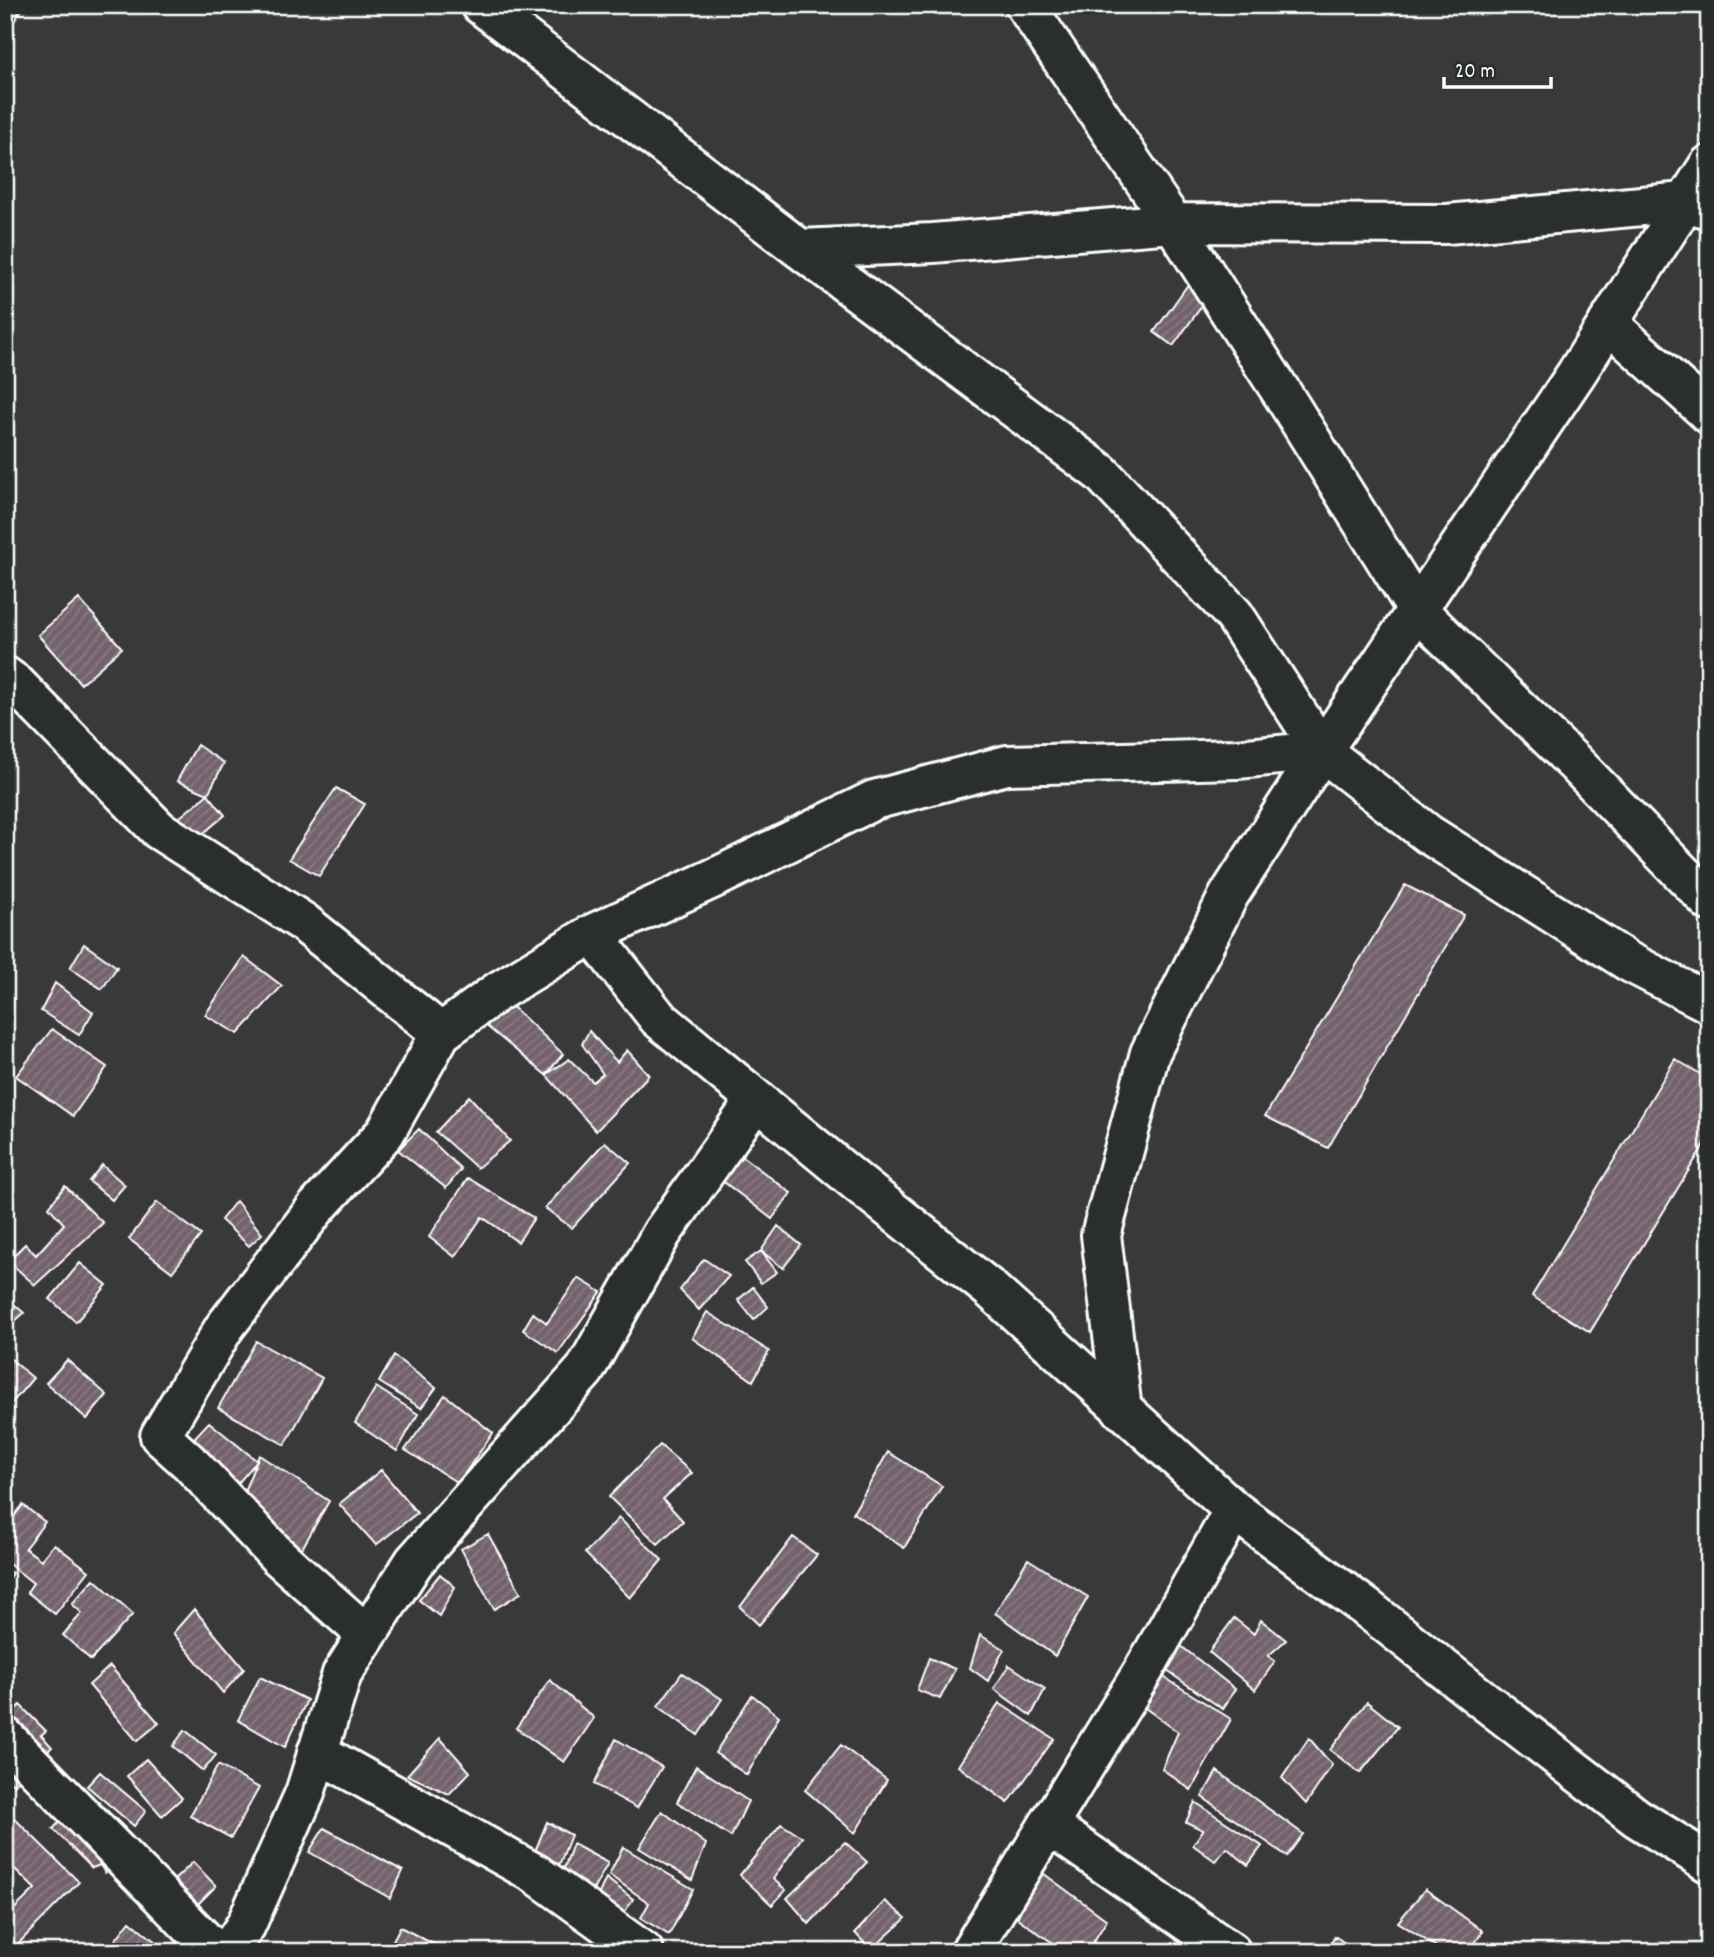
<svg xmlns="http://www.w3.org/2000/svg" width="1714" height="1957" viewBox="0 0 1714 1957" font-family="Dekko,sans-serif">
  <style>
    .building { fill: url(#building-hatch); stroke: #fff; stroke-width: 2 }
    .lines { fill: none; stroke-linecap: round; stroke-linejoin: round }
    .street-casing { stroke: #fff; stroke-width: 44 }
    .street { stroke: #2a2d2e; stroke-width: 38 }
  </style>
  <defs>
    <pattern id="building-hatch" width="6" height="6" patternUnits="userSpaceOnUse" patternTransform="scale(1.75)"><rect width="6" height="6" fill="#73626c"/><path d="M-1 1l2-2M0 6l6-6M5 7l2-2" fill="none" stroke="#887a82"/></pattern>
  </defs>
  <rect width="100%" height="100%" fill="#39383a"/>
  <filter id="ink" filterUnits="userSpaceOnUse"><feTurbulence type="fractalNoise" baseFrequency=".0143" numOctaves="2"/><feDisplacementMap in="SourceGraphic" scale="14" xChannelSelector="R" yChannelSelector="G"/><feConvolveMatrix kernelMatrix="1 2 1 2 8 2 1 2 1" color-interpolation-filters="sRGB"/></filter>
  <g filter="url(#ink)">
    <path class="building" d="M5,5h20l-20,29z
      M1192,279l19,14 -38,53 -19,-14z
      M79,599l43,49 -41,36 -43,-49z
      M197,745l27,18 -16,31 -31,-13z
      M336,788l29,16 -46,72 -30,-17z
      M208,794l17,21 -38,32 -18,-21z
      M1405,885l59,30 -136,233 -63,-32z
      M84,944l33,23 -15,22 -32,-21z
      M244,957l38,29 -44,48 -33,-19z
      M55,983l38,29 -14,23 -38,-24z
      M497,992l66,62 -17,21 -68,-56z
      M52,1029l55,38 -34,49 -57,-40z
      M589,1031l28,31 10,-12 22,25 -53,56 -50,-56 23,-16 24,23 10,-8 -21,-30z
      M1675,1059l34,20v58l-119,195 -58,-36z
      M469,1096l41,45 -33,27 -41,-36z
      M419,1129l42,40 -15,19 -48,-38z
      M605,1142l25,21 -58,65 -27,-20z
      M727,1145l64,48 -19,26 -65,-50z
      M102,1165l23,20 -13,15 -23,-19z
      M468,1178l66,40 -16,24 -36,-25 -27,40 -26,-20z
      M65,1186l38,37 -68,62 -27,-24 17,-17 11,11 28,-31 -15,-17z
      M236,1201l26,33 -13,12 -28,-26z
      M157,1202l44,33 -29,37 -43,-33z
      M778,1226l23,19 -18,23 -22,-17z
      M761,1251l16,21 -16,11 -16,-21z
      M704,1259l25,17 -30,34 -19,-20z
      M80,1263l27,22 -31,37 -26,-23z
      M578,1278l23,14 -43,61 -35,-23 10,-17 14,10z
      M753,1287l15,20 -14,13 -16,-20z
      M6,1297l18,16 -19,17v-32z
      M707,1312l62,39 -16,30 -61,-43z
      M256,1341l66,37 -37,67 -67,-37z
      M5,1354l28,24 -28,33z
      M394,1356l42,32 -15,20 -42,-26z
      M67,1360l40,35 -20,24 -41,-36z
      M376,1387l42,27 -21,37 -42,-28z
      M445,1395l48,38 -35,50 -53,-33z
      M209,1422l48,39 -41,48 -46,-45z
      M660,1445l32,28 -29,26 20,22 -25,23 -49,-47z
      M888,1452l54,34 -38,62 -51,-35z
      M259,1455l70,46 -29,51 -62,-46z
      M381,1470l36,43 -41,32 -37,-41z
      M23,1505l22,17 -20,26 16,12 13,-16 35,27 -34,43 -28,-22 6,-9 -28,-22v-34z
      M619,1518l43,42 -32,38 -45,-45z
      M488,1534l33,59 -27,16 -33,-60z
      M793,1537l24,18 -58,70 -19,-18z
      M1028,1559l60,38 -33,59 -60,-43z
      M5,1569l7,4 -7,12z
      M440,1574l15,13 -16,29 -20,-16z
      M94,1579l39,35 -42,46 -28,-25 19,-22 -10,-9z
      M194,1609l50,60 -21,24 -50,-60z
      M1234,1618l20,16 7,-14 25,20 -18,16 7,5 -20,29 -46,-38z
      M980,1635l24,14 -16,32 -18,-13z
      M1181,1646l54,43 -12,20 -56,-38z
      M929,1658l26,11 -15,30 -23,-9z
      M1009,1665l36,24 -14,27 -37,-27z
      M110,1666l49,57 -22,18 -48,-56z
      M682,1673l40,26 -24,36 -40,-29z
      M1162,1676l69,43 -40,71 -29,-21 16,-37 -37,-27z
      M260,1677l47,23 -22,47 -47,-27z
      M550,1680l44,38 -30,44 -48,-34z
      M752,1695l27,21 -32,59 -32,-22z
      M1367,1702l31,25 -38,46 -30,-23z
      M999,1703l55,36 -46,64 -50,-37z
      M10,1704l5,6 5,-5 26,26 -5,4 11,12 -38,38 -9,-9v-67z
      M185,1730l31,25 -13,16 -30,-25z
      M440,1738l30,34 -21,22 -42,-19z
      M1309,1738l23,27 -26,39 -24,-26z
      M616,1739l46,28 -25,41 -43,-24z
      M841,1745l46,35 -32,53 -50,-43z
      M146,1759l36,39 -20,18 -35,-40z
      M218,1765l41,23 -28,50 -41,-22z
      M696,1766l52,35 -17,36 -54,-35z
      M1217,1771l86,63 -16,22 -85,-59z
      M100,1772l46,39 -12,15 -47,-40z
      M88,1792l37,36 -9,10 12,11 -23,24 -5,-8 -8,3 -39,-39z
      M1195,1802l67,44 -14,19 -21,-17 -12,13 -22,-16 10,-15 -17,-8z
      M5,1809l74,73 -69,70h-5v-34l30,-29 -30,-30z
      M662,1811l44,33 -14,36 -53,-32z
      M547,1822l24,13 -17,43 -23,-17z
      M781,1824l21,13 -29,42 13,11 -14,15 -32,-30z
      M324,1828l79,43 -13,27 -81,-46z
      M845,1842l22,20 -58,62 -22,-26z
      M573,1844l35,19 -21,38 -27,-22z
      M623,1847l70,42 -24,46 -28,-17 8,-15 -40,-28z
      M193,1862l23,24 -20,20 -24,-24z
      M1040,1871l67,49 -20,32h-21l-49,-34z
      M606,1878l27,21 -16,25 -25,-15z
      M1425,1889l58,42 -14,21h-25l-46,-30z
      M885,1901l21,17 -35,32 -16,-17z
      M130,1921l38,31h-52l-6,-5z
      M400,1927l49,25h-62z
      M1335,1936l22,16h-32z"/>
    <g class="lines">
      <defs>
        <path id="street" d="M481,5l319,244 301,224 133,142 88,136
          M1025,5l148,218 114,178 130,209 158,153 134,138
          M800,249l133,-6 240,-20 274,1 238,-22 17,5
          M1608,323l101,91
          M5,676l11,8 143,146 144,92 138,111
          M592,934l66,84 201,166 130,104 245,222 134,99 114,90 155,119 72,45
          M1122,1410l-21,-175 49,-182 79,-158 93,-144 254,-377 133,-209
          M367,1635l-90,-80 -87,-92 -30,-27 64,-108 92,-120 69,-75 56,-100 56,-41 95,-58 131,-60 151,-74 133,-35 230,-6 85,-8 106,83 201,128 80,41
          M5,1737l211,215
          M317,1752l219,122 108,78
          M1048,1825l183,127
          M228,1952l18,-27 59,-132 37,-119 72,-112 171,-192 77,-137 94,-133
          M970,1952l175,-284 89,-158"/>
      </defs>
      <use href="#street" class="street-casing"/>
      <use href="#street" class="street"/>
    </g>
  </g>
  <rect width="1714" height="1957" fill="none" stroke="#2a2d2e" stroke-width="28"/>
  <rect x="14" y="14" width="1686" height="1929" fill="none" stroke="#fff" stroke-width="2.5" filter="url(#ink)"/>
  <path d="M1444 77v10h107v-10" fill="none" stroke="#ffffff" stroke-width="3.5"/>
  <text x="1455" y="77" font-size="21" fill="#ffffff" stroke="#2a2d2e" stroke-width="5" paint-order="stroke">20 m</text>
</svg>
